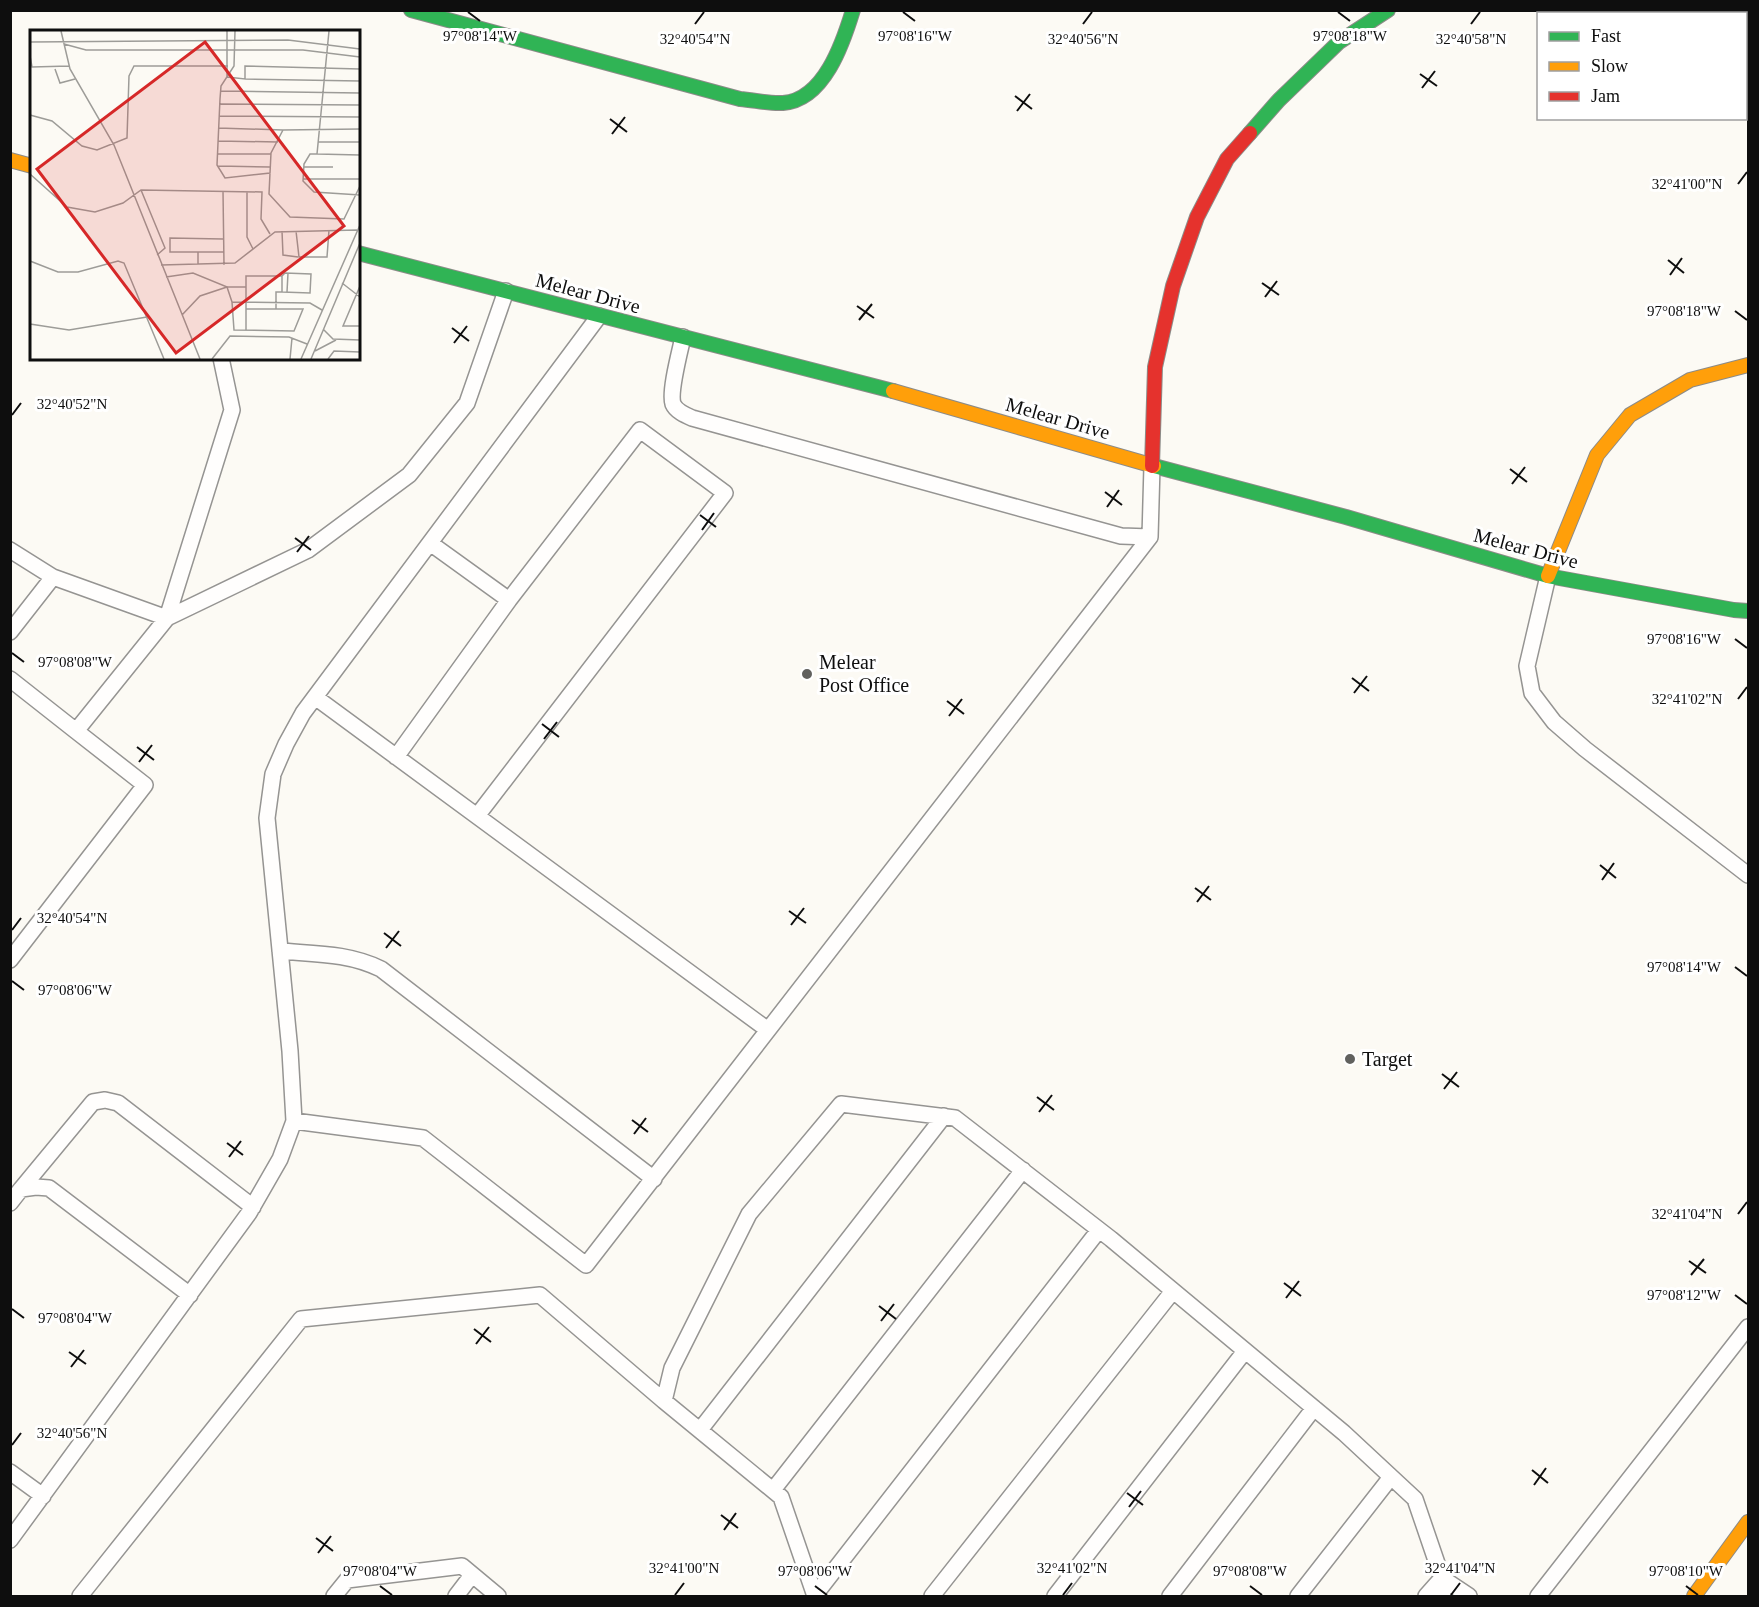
<svg xmlns="http://www.w3.org/2000/svg" width="1759" height="1607" viewBox="0 0 1759 1607" font-family="Georgia,serif">
  <style>
    .lines { fill: none; stroke-linecap: round; stroke-linejoin: round }
    .lane-casing { stroke: #959492; stroke-width: 18 }
    .fast-casing { stroke: #8c8b88; stroke-width: 16 }
    .slow-casing { stroke: #8c8b88; stroke-width: 16 }
    .jam-casing { stroke: #8c8b88; stroke-width: 16 }
    .lane { stroke: #fffefd; stroke-width: 15 }
    .fast { stroke: #30b455; stroke-width: 14 }
    .slow { stroke: #ff9f0a; stroke-width: 14 }
    .jam { stroke: #e5322d; stroke-width: 14 }
    .ticks { fill: none; stroke: #0e0e0e; stroke-width: 2 }
    .poi-dot { fill: #61615e; stroke: #fff; stroke-width: 2 }
    .labels { text-anchor: middle; stroke-width: 6; stroke-linejoin: round; paint-order: stroke }
    .street-label { font-size: 20px; fill: #0e0e0e; stroke: #fff }
    .poi-label { font-size: 20px; fill: #0e0e0e; stroke: #fff; text-anchor: start }
    .inset-road { fill: none; stroke: #9d9c98; stroke-width: 1.5 }
    .view { fill: #d62828; fill-opacity: 0.15; stroke: #d62828; stroke-width: 3 }
    .inset-edge { fill: none; stroke: #0e0e0e; stroke-width: 3 }
    .ticks-label { font-size: 15px; text-anchor: middle; fill: #0e0e0e; stroke: #fff; stroke-width: 6; stroke-linejoin: round; paint-order: stroke }
  </style>
  <rect width="100%" height="100%" fill="#fcfaf4"/>
  <g class="lines">
    <defs>
      <path id="lane" d="M683,337c-3,14 -14,55 -10,67 3,7 12,11 19,14l429,118 29,1
        M430,543l79,57 131,-170 85,63 -248,323
        M10,550l43,27
        M1548,576l-21,90 5,27 22,29 31,27 163,126
        M10,632l43,-55 114,41 65,-208 -11,-52
        M10,679l66,52
        M315,697l453,333
        M396,757l113,-157
        M280,951c35,3 69,2 101,18l273,210
        M10,960l135,-175 -69,-54 91,-113 141,-68 101,-75 58,-72 39,-112
        M294,1121l129,17 163,127 564,-728 2,-71
        M21,1189l72,-87 12,-2 13,3 135,104
        M10,1203l11,-14 15,-2 13,1 141,107
        M700,1430l244,-314
        M10,1472l33,24
        M773,1490l250,-320
        M10,1540l239,-327 31,-54 14,-38 -4,-70 -23,-233 6,-44 13,-30 17,-31 296,-397
        M1442,1578l27,18
        M815,1595l284,-365
        M80,1596l221,-277 239,-24 124,106
        M334,1596l13,-16 115,-14 36,30
        M456,1596l16,-21
        M815,1596l-34,-99 -117,-96 8,-33 77,-154 92,-110 114,14 156,121 233,194 71,66 27,79 1,18
        M932,1596l241,-305
        M1055,1596l190,-245
        M1170,1596l144,-188
        M1298,1596l93,-119
        M1426,1596l16,-18
        M1538,1596l210,-269"/>
      <path id="fast" d="M411,10l329,89c14,1 29,5 43,4 41,-3 60,-60 70,-93
        M1250,133l29,-33 60,-58 49,-32
        M358,253l535,138
        M1154,466l192,51 202,59 186,34 14,1"/>
      <path id="slow" d="M10,160l22,6
        M893,391l261,75
        M1548,576l49,-121 33,-40 60,-35 58,-15
        M1694,1596l54,-74"/>
      <path id="jam" d="M1152,466l3,-99 18,-81 24,-69 30,-58 23,-26"/>
    </defs>
    <use href="#lane" class="lane-casing"/>
    <use href="#fast" class="fast-casing"/>
    <use href="#slow" class="slow-casing"/>
    <use href="#jam" class="jam-casing"/>
    <use href="#lane" class="lane"/>
    <use href="#fast" class="fast"/>
    <use href="#slow" class="slow"/>
    <use href="#jam" class="jam"/>
  </g>
  <path class="ticks" d="M468,12l12,9M903,12l12,9M1338,12l12,9M695,24l9,-12M1083,24l9,-12M1471,24l9,-12M1420,74l17,12M1422,88l13,-17M1015,96l17,13M1017,111l13,-17M610,119l17,13M612,134l13,-17M1738,184l9,-12M1668,260l16,13M1670,275l12,-17M1262,283l17,12M1265,297l12,-16M857,306l17,12M1735,311l12,9M859,320l13,-16M452,328l17,13M454,343l13,-17M12,415l9,-12M1510,469l17,13M1512,484l13,-17M1105,492l17,13M1107,507l12,-17M700,515l16,12M702,530l12,-17M295,538l16,12M297,552l12,-16M1735,639l12,9M12,653l12,9M1352,678l17,13M1354,693l13,-17M1738,699l9,-12M947,701l17,13M949,716l13,-17M542,724l17,13M544,739l13,-17M137,747l17,13M139,762l13,-17M1600,865l16,13M1602,880l12,-17M1195,888l16,12M1197,902l12,-16M789,911l17,12M791,925l13,-17M12,930l9,-12M384,933l17,13M386,948l13,-17M1735,967l12,9M12,981l12,9M1442,1074l17,13M1444,1089l13,-17M1037,1097l17,13M1039,1112l13,-17M632,1120l16,12M634,1134l12,-16M227,1143l16,12M229,1157l12,-16M1738,1214l9,-12M1689,1261l17,12M1691,1275l13,-16M1284,1283l17,13M1735,1295l12,9M1286,1298l13,-17M879,1306l17,13M12,1309l12,9M881,1321l13,-17M474,1329l17,13M476,1344l13,-17M69,1352l17,12M71,1367l13,-17M12,1445l9,-12M1532,1470l16,13M1534,1485l12,-17M1127,1493l16,12M1129,1507l12,-16M721,1515l17,13M724,1530l12,-17M316,1538l17,13M318,1553l13,-17M380,1586l12,9M815,1586l12,9M1250,1586l12,9M1686,1586l12,9M675,1595l9,-12M1063,1595l9,-12M1451,1595l9,-12"/>
  <g class="poi-dot">
    <circle cx="807" cy="674" r="6"/>
    <circle cx="1350" cy="1059" r="6"/>
  </g>
  <g class="labels">
    <g class="street-label">
      <text transform="translate(588 293) rotate(15)" y="7">Melear Drive</text>
      <text transform="translate(1058 418) rotate(16)" y="7">Melear Drive</text>
      <text transform="translate(1526 548) rotate(15)" y="7">Melear Drive</text>
    </g>
    <g class="poi-label">
      <text x="819" y="669">Melear<tspan x="819" dy="23">Post Office</tspan></text>
      <text x="1362" y="1066">Target</text>
    </g>
  </g>
  <g transform="translate(30 30)">
    <rect width="330" height="330" fill="#fcfaf4"/>
    <path class="inset-road" d="M31,1l9,38 44,76 86,214M197,1v46M205,1l-1,35 -13,20 -1,13 -3,66 8,13 45,-5 1,-20 12,-23 77,-1M299,1l-12,123h-7l-6,10 -1,17 11,11 46,3M0,12l258,-2 72,9M34,14l22,6h217l57,7M0,26l2,11 37,-1M25,39l5,14 15,-4M197,47l18,2v-13l115,3M215,49l115,2M190,61l140,2M189,74l141,1M0,85l22,6 30,25 15,4 30,-12 2,-62 5,-10h94M189,86l141,1M188,98l65,2M188,111l60,1M288,112h42M187,124h54M287,124l43,1M188,136l52,1M274,137h29M240,143l-1,21 21,23 54,2 16,-33M0,144l37,33 28,5 28,-9 18,-13 121,2 -1,27 9,15M273,149h57M111,160l24,58 -8,7M193,161l1,74M217,162v45l6,12M252,201l1,24 15,2M266,201l3,26h28l2,-27M168,222h26M0,231l28,11h20l40,-11 6,2 40,96M131,235l74,-2 40,-31 82,-2M168,235v-13h-28v-14l53,1M252,246l3,-3 26,1 -1,19 -28,-1M136,247l27,-4 34,14h19v-11h36v16h-6v17M312,253l18,14M330,256l-17,40h17M257,262l1,-19M202,272l2,28 60,1 9,-22h-57v-22M216,279v21M152,285l18,-19 27,-9 5,15 78,1 12,7M0,294l39,6 78,-13M293,299l10,10 27,1M285,321l21,-11M182,329l18,-23 59,1 18,7M260,329l2,-21M271,329l59,-134M281,329l49,-116M298,329l6,-8 26,1"/>
    <path class="view" d="M175,12l139,184 -168,127 -139,-184z"/>
    <rect width="330" height="330" class="inset-edge"/>
  </g>
  <g class="ticks-label">
    <text x="480" y="41">97°08'14"W</text>
    <text x="915" y="41">97°08'16"W</text>
    <text x="1350" y="41">97°08'18"W</text>
    <text x="695" y="44">32°40'54"N</text>
    <text x="1083" y="44">32°40'56"N</text>
    <text x="1471" y="44">32°40'58"N</text>
    <text x="1687" y="189">32°41'00"N</text>
    <text x="1684" y="316">97°08'18"W</text>
    <text x="72" y="409">32°40'52"N</text>
    <text x="1684" y="644">97°08'16"W</text>
    <text x="75" y="667">97°08'08"W</text>
    <text x="1687" y="704">32°41'02"N</text>
    <text x="72" y="923">32°40'54"N</text>
    <text x="1684" y="972">97°08'14"W</text>
    <text x="75" y="995">97°08'06"W</text>
    <text x="1687" y="1219">32°41'04"N</text>
    <text x="1684" y="1300">97°08'12"W</text>
    <text x="75" y="1323">97°08'04"W</text>
    <text x="72" y="1438">32°40'56"N</text>
    <text x="684" y="1573">32°41'00"N</text>
    <text x="1072" y="1573">32°41'02"N</text>
    <text x="1460" y="1573">32°41'04"N</text>
    <text x="380" y="1576">97°08'04"W</text>
    <text x="815" y="1576">97°08'06"W</text>
    <text x="1250" y="1576">97°08'08"W</text>
    <text x="1686" y="1576">97°08'10"W</text>
  </g>
  <rect width="1759" height="1607" fill="none" stroke="#0e0e0e" stroke-width="24"/>
  <rect x="1537" y="12" width="210" height="108" fill="#ffffff" stroke="#9f9f9f" stroke-width="1.5"/>
  <rect x="1549" y="32" width="30" height="9" fill="#30b455" stroke="#9f9f9f" stroke-width="1.5"/>
  <text x="1591" y="42" font-size="18" fill="#0e0e0e">Fast</text>
  <rect x="1549" y="62" width="30" height="9" fill="#ff9f0a" stroke="#9f9f9f" stroke-width="1.5"/>
  <text x="1591" y="72" font-size="18" fill="#0e0e0e">Slow</text>
  <rect x="1549" y="92" width="30" height="9" fill="#e5322d" stroke="#9f9f9f" stroke-width="1.5"/>
  <text x="1591" y="102" font-size="18" fill="#0e0e0e">Jam</text>
</svg>
